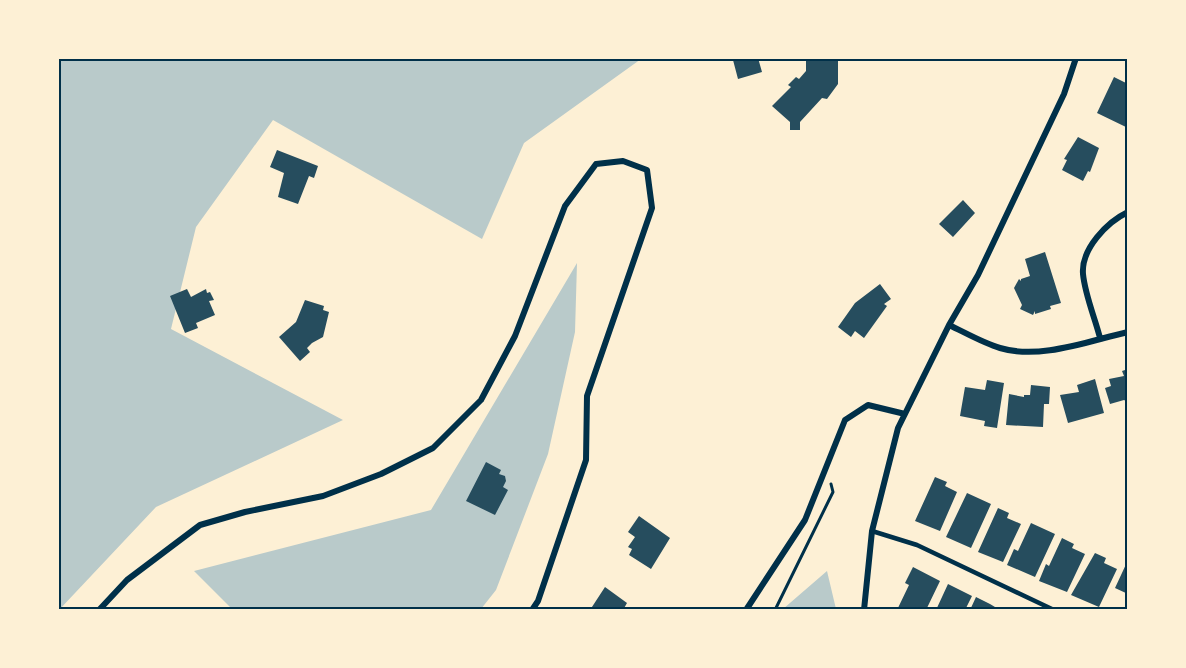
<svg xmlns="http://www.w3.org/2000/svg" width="1186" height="668" viewBox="0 0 1186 668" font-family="Mulish,sans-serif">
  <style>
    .green { fill: #b9caca }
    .building { fill: #264d5e }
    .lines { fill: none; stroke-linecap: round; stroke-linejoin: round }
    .path { stroke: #003049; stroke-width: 3 }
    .service { stroke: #003049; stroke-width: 4.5 }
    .minor { stroke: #003049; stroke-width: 6 }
    .neatline { fill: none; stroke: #003049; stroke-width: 2 }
  </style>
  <rect width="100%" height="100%" fill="#fdf0d5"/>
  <path class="green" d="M58,59h583l-117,84 -42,96 -209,-119 -77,107 -25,102 172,91 -187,87 -97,103z
    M577,263l-2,69 -27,122 -52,136 -15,19h-249l-38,-38 237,-61z
    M827,571l9,38h-53z"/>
  <path class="building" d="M740,58h18l4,14 -24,7 -5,-19z
    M806,58h32v26l-11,15 -5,-1 -22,24v8h-10v-8l-18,-16 19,-19 -3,-2 8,-8 3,2 7,-8z
    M1114,77l14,7 -3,19 3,1v24l-31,-15z
    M1078,137l21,11 -9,24 -2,-1 -5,10 -21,-11 5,-10 -3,-1z
    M277,150l41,16 -4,12 -5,-2 -11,28 -20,-7 6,-24 -14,-6z
    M963,200l12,13 -22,24 -14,-13z
    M1045,252l16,51 -11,3 1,3 -16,5v-3l-2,4 -13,-6 2,-4 -8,-17 5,-9 2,2v-2l9,-3 -5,-17z
    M880,284l11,15 -7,5 3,2 -23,32 -9,-7 -4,6 -13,-10 17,-24z
    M187,289l4,8 15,-8 1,4 3,-1 4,8 -5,1 6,14 -19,8 2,5 -13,5 -15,-37z
    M305,300l19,6 -1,4 6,2 -6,25 -11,6 -5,5 3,4 -10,9 -21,-24 17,-15z
    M1128,369v33l-4,-2 -14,4 -5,-16 6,-2 -2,-7 15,-3 -2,-5z
    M1095,379l9,34 -36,10 -8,-28 19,-3 -2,-7z
    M987,380l17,3 -7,45 -13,-2 1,-5 -25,-5 5,-29 20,3z
    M1031,385l19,2 -1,17h-5l-1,23 -37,-2 3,-31 15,3v-2h6z
    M486,462l15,8 -2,4 6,2 1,5 -3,6 5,3 -13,25 -29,-14z
    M935,477l12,5 -2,4 12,6 -17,39 -25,-10z
    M967,493l24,11 -20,44 -25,-11z
    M998,508l11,5 -2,5 14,6 -18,38 -25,-10z
    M639,516l31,22 -19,31 -22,-14 3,-6 -4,-2 7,-10 -7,-5z
    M1031,523l24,11 -20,43 -28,-12 7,-16 4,2z
    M1062,538l12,6 -2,4 13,6 -18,38 -28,-11 7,-17 3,2z
    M1095,553l11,5 -2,5 13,6 -18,38 -28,-12z
    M1128,560v34l-13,-6z
    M913,567l27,14 -14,29h-29l12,-25 -4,-2z
    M948,584l24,12 -7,14h-29z
    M605,587l22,16 -4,7h-33z
    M976,597l14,7 10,6h-30z"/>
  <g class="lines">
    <path class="path" d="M775,610l58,-118 -2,-8"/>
    <path class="service" d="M872,531l45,14 137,65"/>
    <path class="minor" d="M949,325c17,8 34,18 51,23 40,12 88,-7 128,-16
      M1100,338c-5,-20 -15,-43 -17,-64 -2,-25 24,-52 45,-62
      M99,610l28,-30 73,-55 45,-13 78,-16 58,-22 52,-26 48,-48 34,-64 50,-130 31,-42 27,-3 24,9 5,38 -65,188 -1,64 -48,141 -6,9
      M746,610l59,-90 40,-100 23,-15 37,9
      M864,610l8,-79 26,-103 51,-103 29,-50 86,-181 12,-36"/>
  </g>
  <rect width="1186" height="668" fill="none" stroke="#fdf0d5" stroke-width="120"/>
  <rect x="60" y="60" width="1066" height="548" class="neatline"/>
</svg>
